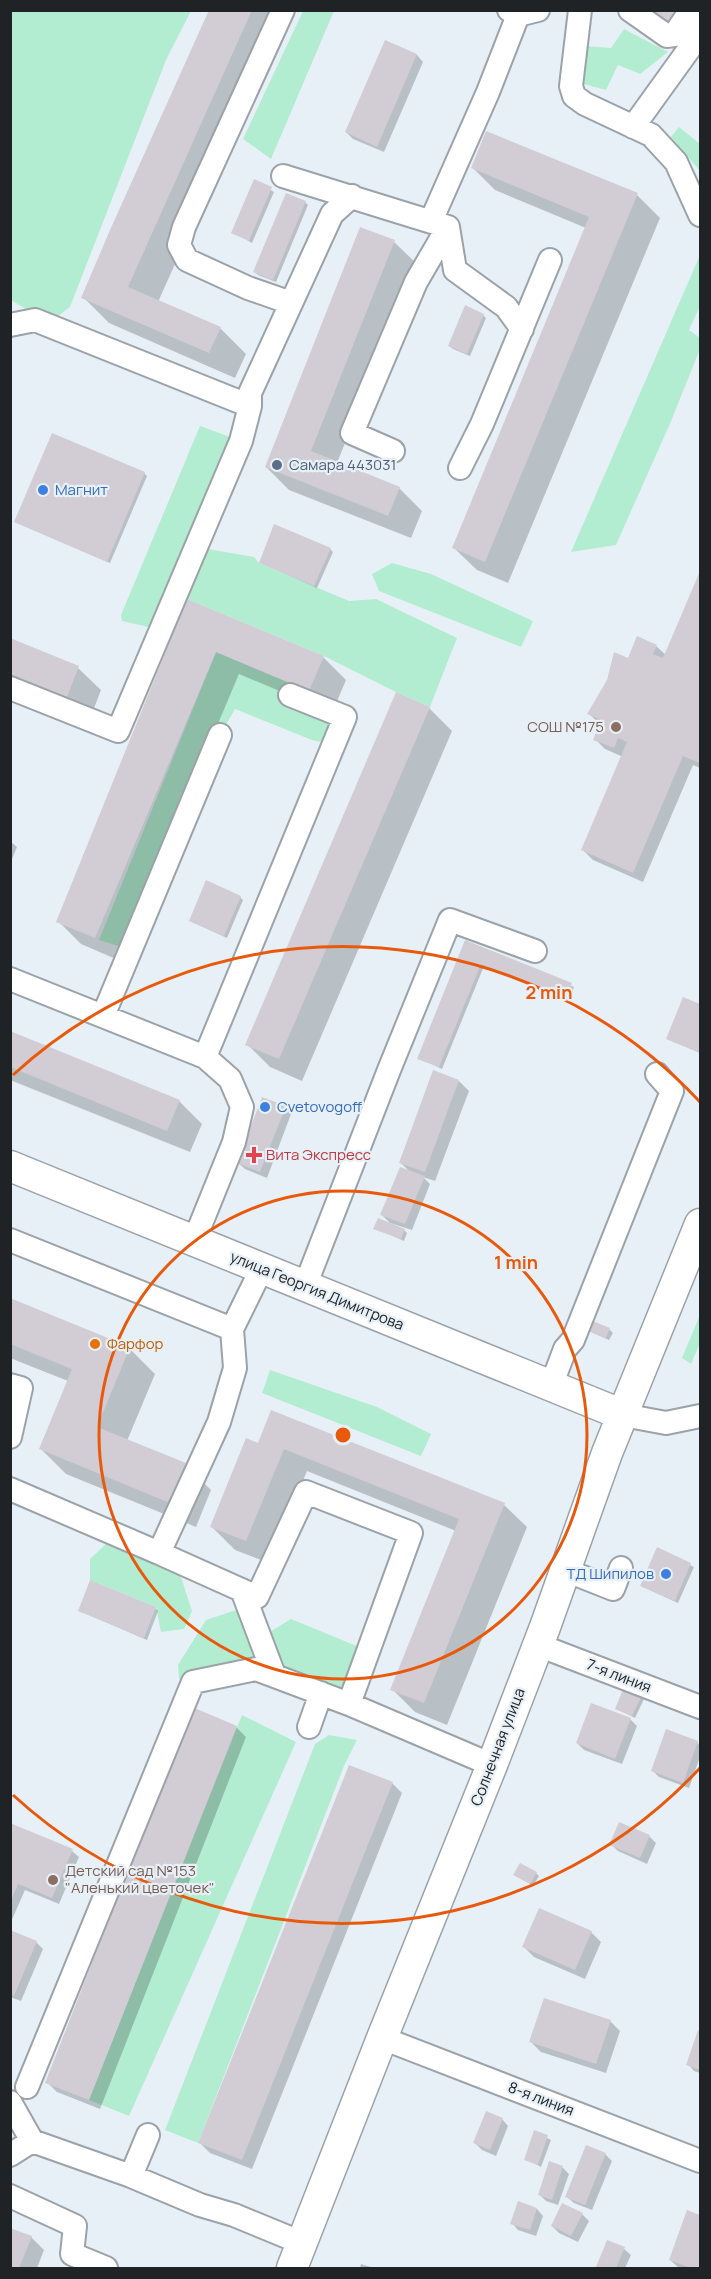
<svg xmlns="http://www.w3.org/2000/svg" width="711" height="2279" viewBox="0 0 711 2279" font-family="Manrope,sans-serif">
  <style>
    .green { fill: #b2edd1 }
    .shadow { fill: #0003 }
    .building { fill: #d2ccd4 }
    .lines { fill: none; stroke-linecap: round; stroke-linejoin: round }
    .minor-casing { stroke: #9ba2a8; stroke-width: 26 }
    .major-casing { stroke: #9ba2a8; stroke-width: 33 }
    .minor { stroke: #fff; stroke-width: 22 }
    .major { stroke: #fff; stroke-width: 30 }
    .ring { fill: none; stroke: #e8590c; stroke-width: 3 }
    .service-dot { fill: #5c6f8a; stroke: #e8f0f7; stroke-width: 2 }
    .shop-dot { fill: #3f7fe0; stroke: #e8f0f7; stroke-width: 2 }
    .education-dot { fill: #8d6e63; stroke: #e8f0f7; stroke-width: 2 }
    .health-dot { fill: #e0444e; stroke: #e8f0f7; stroke-width: 2 }
    .food-dot { fill: #e8710a; stroke: #e8f0f7; stroke-width: 2 }
    .labels { text-anchor: middle; stroke-width: 4.5; stroke-linejoin: round; paint-order: stroke }
    .service-label { font-size: 15px; fill: #4e5e75; stroke: #e8f0f7; text-anchor: start }
    .shop-label { font-size: 15px; fill: #366cbe; stroke: #e8f0f7; text-anchor: start }
    .education-label { font-size: 15px; fill: #785e54; stroke: #e8f0f7; text-anchor: end }
    .health-label { font-size: 15px; fill: #be3a42; stroke: #e8f0f7; text-anchor: start }
    .street-label { font-size: 15px; fill: #202325; stroke: #e8f0f7 }
    .food-label { font-size: 15px; fill: #c56008; stroke: #e8f0f7; text-anchor: start }
    .centre { fill: #e8590c; stroke: #e8f0f7; stroke-width: 3 }
    .ring-label { font-size: 18px; text-anchor: middle; font-weight: bold; fill: #e8590c; stroke: #e8f0f7; stroke-width: 4.5; stroke-linejoin: round; paint-order: stroke }
  </style>
  <rect width="100%" height="100%" fill="#e8f0f7"/>
  <path class="green" d="M10,11h181l-25,49 -96,247 -21,16 -38,-23z
    M303,11h31l-63,148 -28,-20z
    M624,29l44,23 -28,22 -22,-9 -12,25 -26,-7 5,-37 26,2z
    M679,127l21,17v27l-29,-34z
    M700,255v51l-11,24 11,8v11l-31,77 -53,119 -45,7z
    M200,426l41,15 -84,188 -35,-8 -1,-6z
    M208,549l46,8 5,6 90,38 27,-2 81,39 -27,69 -34,-15 -72,-36 -137,-57z
    M392,563l39,11 102,47 -12,26 -142,-56 -7,-17z
    M216,652l93,39 36,26 -11,28 -22,-5 -77,-31 -15,26 -89,215 -32,-10z
    M700,1315v28l-9,21 -9,-6z
    M270,1370l107,37 54,27 -10,22 -159,-63z
    M110,1540l66,21 16,50 -8,18 -23,3 -5,-25 -66,-27v-21z
    M248,1606l26,69 -45,-1 -50,5 -1,-14 28,-45z
    M291,1619l68,28 -10,57 -58,-23 -23,-48z
    M242,1715l54,27 -167,374 -40,-16z
    M329,1735l28,5 -13,26 -146,377 -33,-13 150,-386z"/>
  <path class="shadow" d="M211,10h78l-131,292 62,26 26,26 -11,24 -126,-55 -26,-26z
    M386,42l31,13 6,7 -39,90 -31,-13 -7,-7z
    M473,168l164,27 23,23 -152,365 -31,-13 -23,-22 132,-320 -91,-38z
    M255,181l19,11 -22,51 -19,-11z
    M305,202l3,3 -32,77 -18,-7 -3,-3z
    M394,242l23,22 -80,199 62,25 23,23 -11,27 -122,-48 -23,-23z
    M483,315l3,3 -16,38 -17,-7 -3,-3z
    M144,473l3,3 -37,87 -95,-41z
    M330,549l3,3 -16,36 -56,-25z
    M700,575v193l-7,-3 -50,117 -50,-22 -10,-10 40,-93 -18,-8 -10,-10 6,-14 -12,-11 40,-54 27,-14 10,9z
    M187,601l136,56 23,23 -14,33 -93,-39 -121,286 -37,-16 -23,-23z
    M10,640l68,28 23,22 -11,29 -80,-32z
    M429,708l23,23 -150,350 -32,-14 -23,-23z
    M10,841l7,6 -7,17z
    M240,897l3,3 -16,38 -37,-17z
    M466,942l108,45 -5,13 -85,-34 -42,103 -23,-11z
    M683,999l17,6v48l-33,-14z
    M10,1033l169,68 23,23 -12,28 -180,-72z
    M459,1081l10,10 -34,90 -12,-4 7,7 -18,46 -22,-7 -8,-8 29,-42 -10,-10z
    M285,1107l6,7 -24,64 -22,-9 -7,-6z
    M375,1228l29,2 3,3 -3,8z
    M10,1300l119,48 26,26 -28,67 58,23 26,26 -15,37 -130,-53 -26,-26 28,-67 -58,-23z
    M591,1322l19,8 3,3 -4,7 -18,-8 -3,-3z
    M272,1411l232,94 23,22 -80,198 -32,-13 -23,-23 64,-158 -149,-60 -38,92 -34,-13 -23,-23 47,-82z
    M657,1549l37,18 -16,36 -37,-17z
    M155,1608l3,3 -11,29 -67,-29z
    M641,1696l3,3 -9,19 -18,-9z
    M630,1719l7,7 -15,38 -38,-14 -7,-7z
    M236,1727l10,10 -146,372 -43,-17 -10,-10z
    M697,1742l3,4v11l-11,31 -30,-11 -7,-7z
    M392,1783l10,10 -150,376 -42,-16 -10,-10z
    M10,1825l62,26 7,6 -20,47 -34,-14 -15,34z
    M649,1836l7,7 -9,21 -29,-13 -7,-7z
    M536,1873l3,3 -6,10 -18,-11z
    M10,1932l26,10 7,7 -22,52 -11,-4z
    M591,1932l10,10 -16,37 -51,-22 -10,-10z
    M610,2021l10,10 -14,42 -65,-21 -10,-10z
    M699,2032l1,1v40l-6,-2 -6,-7z
    M502,2119l6,7 -12,30 -14,-6 -7,-7z
    M535,2132l16,8 -10,27 -15,-8z
    M605,2154l7,7 -20,49 -18,-7 -7,-6z
    M550,2163l13,5 6,6 -11,31 -12,-4 -7,-7z
    M537,2209l6,7 -7,20 -18,-6 -6,-7z
    M688,2212l12,4v52h-21l-9,-8z
    M582,2214l7,7 -11,21 -19,-9 -7,-7z
    M10,2229l21,8 13,13 -7,18h-27z
    M624,2249l7,6 -6,13h-25l-2,-1z
    M361,2264l13,4h-14z"/>
  <path class="building" d="M209,10h43l-124,277 93,40 -12,26 -128,-55 29,-68z
    M638,10h43l-15,21z
    M385,40l32,14 -40,93 -32,-15z
    M486,131l152,62 -153,369 -33,-14 137,-331 -118,-49z
    M254,179l18,8 -23,54 -18,-8z
    M286,193l20,8 -33,79 -20,-8z
    M360,227l35,13 -84,211 89,36 -12,29 -123,-49z
    M465,305l19,9 -17,40 -19,-8z
    M52,433l93,39 -38,90 -93,-40z
    M274,524l57,24 -17,38 -55,-23z
    M700,571v192l-17,-7 -50,117 -52,-23 46,-108 -9,-4 -4,10 -21,-8 8,-20 -14,-6 20,-34 7,-28 14,6 9,-22 20,9 -4,9 10,4z
    M187,599l137,57 -15,35 -93,-39 -121,286 -39,-16z
    M10,638l69,28 -12,31 -57,-23z
    M396,692l34,15 -151,352 -34,-14z
    M206,880l35,16 -17,40 -35,-15z
    M465,940l107,43 -6,15 -85,-34 -42,103 -22,-8z
    M683,997l17,7v43l-1,5 -33,-13z
    M10,1031l170,69 -13,31 -157,-64z
    M433,1070l26,10 -34,92 -26,-9z
    M262,1097l24,9 -26,66 -23,-9z
    M400,1167l25,9 -20,48 -25,-9z
    M378,1218l27,11 -4,10 -28,-10z
    M10,1298l120,49 -33,80 89,36 -16,40 -131,-54 33,-80 -62,-25z
    M590,1320l20,8 -4,10 -20,-8z
    M271,1410l234,93 -81,200 -34,-13 69,-171 -175,-70 -38,92 -36,-14 36,-89 12,5z
    M657,1547l34,16 -16,38 -35,-15z
    M90,1580l66,27 -12,31 -66,-27z
    M624,1687l18,8 -10,21 -17,-7z
    M591,1703l40,15 -16,41 -39,-16z
    M192,1707l45,19 -148,374 -44,-17z
    M666,1729l32,12 -15,42 -32,-12z
    M349,1765l44,17 -151,378 -44,-17z
    M619,1822l31,13 -10,23 -31,-13z
    M10,1823l63,26 -21,49 -34,-14 -8,19z
    M520,1863l17,9 -7,12 -17,-9z
    M539,1908l53,23 -17,39 -53,-23z
    M10,1930l27,11 -23,55 -4,-2z
    M544,1998l67,22 -15,44 -67,-22z
    M698,2030l2,1v39l-14,-5z
    M486,2111l17,7 -13,32 -17,-7z
    M534,2130l14,5 -10,30 -14,-5z
    M586,2145l20,8 -21,52 -20,-8z
    M549,2161l14,5 -11,34 -14,-5z
    M518,2201l19,7 -7,22 -20,-6z
    M562,2203l21,10 -12,23 -20,-10z
    M687,2210l13,5v53h-9l-22,-8z
    M10,2228l22,8 -13,32h-9z
    M607,2240l18,7 -9,21 -20,-1z"/>
  <g class="lines">
    <defs>
      <path id="minor" d="M283,10l-99,217 -5,18 8,15 61,28 43,15
        M509,10l9,5 20,-5
        M580,10l-9,76 3,10 11,8 66,31 25,27 24,53
        M630,10l37,26 7,-1 13,-19 4,-2 9,5
        M633,127l67,-93
        M283,176l165,51 -32,55 -64,151 41,18
        M431,221l57,-129 30,-77
        M448,227l7,43 51,37 16,22
        M10,325l25,-5 215,86
        M460,468l22,-44 68,-164
        M10,688l108,43 123,-290 9,-35v-13l82,-179 20,-18
        M10,979l195,78 25,22 12,28 -8,35 -40,99
        M103,1016l117,-281
        M205,1057l140,-340 -55,-22
        M10,1240l222,89
        M305,1286l84,-216 61,-150 85,31
        M10,1385l11,3 -11,49
        M551,1386l14,-37 8,-9 99,-249 -15,-17
        M623,1415l43,8 34,-7
        M10,1489l149,64 60,-131 16,-54 -3,-39 30,-61
        M159,1553l98,44 49,-105 105,41 -62,171
        M565,1570l48,19 8,-21
        M242,1590l32,85
        M538,1645l162,62
        M309,1727l12,-34
        M382,2038l318,123
        M27,2087l166,-405 63,-13 93,35 143,61
        M10,2102l22,39 99,35 69,29 34,10 68,28
        M10,2155l22,-14
        M131,2176l17,-41
        M10,2196l65,30 -3,28 34,14"/>
      <path id="major" d="M10,1166l613,249
        M292,2268l90,-230 110,-273 53,-138 62,-174 93,-229"/>
    </defs>
    <use href="#minor" class="minor-casing"/>
    <use href="#major" class="major-casing"/>
    <use href="#minor" class="minor"/>
    <use href="#major" class="major"/>
  </g>
  <g class="ring">
    <circle cx="343" cy="1435" r="244"/>
    <path d="M700 1768A488 488 0 0 1 13 1795M13 1075A488 488 0 0 1 700 1102"/>
  </g>
  <circle class="service-dot" cx="277" cy="465" r="6"/>
  <g class="shop-dot">
    <circle cx="43" cy="490" r="6"/>
    <circle cx="265" cy="1107" r="6"/>
    <circle cx="666" cy="1574" r="6"/>
  </g>
  <g class="education-dot">
    <circle cx="616" cy="727" r="6"/>
    <circle cx="53" cy="1880" r="6"/>
  </g>
  <path class="health-dot" d="M251 1146h6v6h6v6h-6v6h-6v-6h-6v-6h6z"/>
  <circle class="food-dot" cx="95" cy="1344" r="6"/>
  <g class="labels">
    <g class="service-label">
      <text x="289" y="470">Самара 443031</text>
    </g>
    <g class="shop-label">
      <text x="55" y="495">Магнит</text>
      <text x="277" y="1112">Cvetovogoff</text>
      <text x="654" y="1579" text-anchor="end">ТД Шипилов</text>
    </g>
    <g class="education-label">
      <text x="604" y="732">СОШ №175</text>
      <text x="65" y="1876" text-anchor="start">Детский сад №153<tspan x="65" dy="17">"Аленький цветочек"</tspan></text>
    </g>
    <g class="health-label">
      <text x="266" y="1160">Вита Экспресс</text>
    </g>
    <g class="street-label">
      <text transform="translate(317 1291) rotate(22)" y="5">улица Георгия Димитрова</text>
      <text transform="translate(619 1676) rotate(21)" y="5">7-я линия</text>
      <text transform="translate(498 1747) rotate(-69)" y="5">Солнечная улица</text>
      <text transform="translate(541 2099) rotate(21)" y="5">8-я линия</text>
    </g>
    <g class="food-label">
      <text x="107" y="1349">Фарфор</text>
    </g>
  </g>
  <circle cx="343" cy="1435" r="9" class="centre"/>
  <g class="ring-label">
    <text x="549" y="999">2 min</text>
    <text x="516" y="1269">1 min</text>
  </g>
  <rect width="711" height="2279" fill="none" stroke="#202325" stroke-width="24"/>
</svg>
